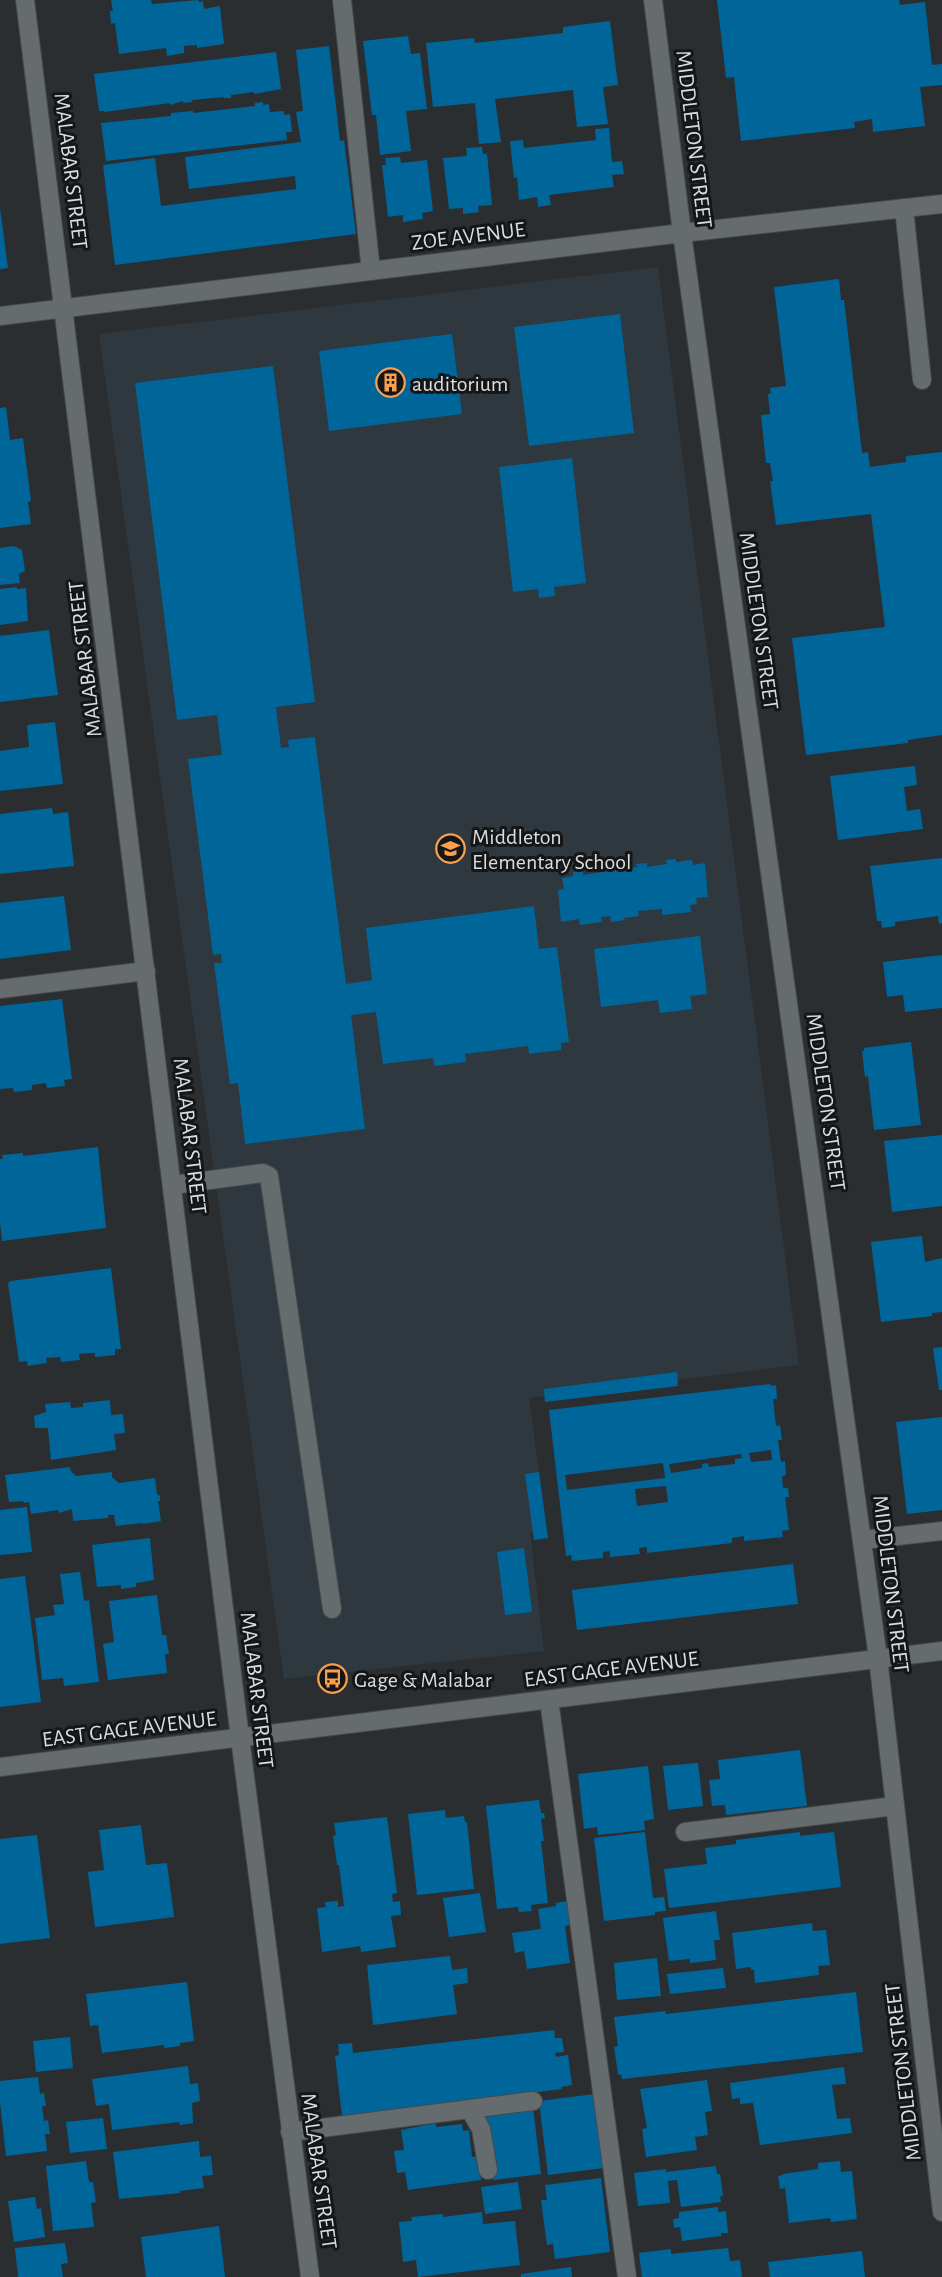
<svg xmlns="http://www.w3.org/2000/svg" width="942" height="2277" viewBox="0 0 942 2277" font-family="'Alegreya Sans',sans-serif">
  <style>
    .built { fill: #2f383f }
    .building { fill: #069; fill-rule: evenodd }
    .lines { fill: none; stroke-linecap: round; stroke-linejoin: round }
    .lane-casing { stroke: #46494c; stroke-width: 20 }
    .street-casing { stroke: #46494c; stroke-width: 20 }
    .secondary-casing { stroke: #46494c; stroke-width: 20 }
    .lane { stroke: #666b6e; stroke-width: 18 }
    .street { stroke: #666b6e; stroke-width: 18 }
    .secondary { stroke: #666b6e; stroke-width: 18 }
    .labels { text-anchor: middle; stroke-width: 6; stroke-linejoin: round; paint-order: stroke }
    .street-label { font-size: 22px; fill: #dadcde; stroke: #141617 }
    .poi-label { font-size: 22px; fill: #dadcde; stroke: #141617; text-anchor: start }
  </style>
  <rect width="100%" height="100%" fill="#2a2e31"/>
  <path class="built" d="M658,267l141,1098 -270,33 18,133 -17,2 14,118 -260,28 -185,-1345z"/>
  <path class="building" d="M111,0h40l1,4 46,-4 1,2 4,-1 1,8 16,-3 4,38 -27,4v-3l-13,1v7l-17,3 -1,-8 -47,6 -4,-31 -4,1 -1,-13h3z
    M717,0h182l1,5 25,-3 7,63 10,-1v21l-22,2 5,39 -52,6 -1,-13 -18,3 1,6 -114,13 -7,-64 -8,1z
    M610,21l8,64 -15,2 5,37 -31,3 -4,-37 -78,9 6,43 -22,2 -4,-41 -42,4 -7,-64 48,-5 1,5 88,-10v-6z
    M408,36l3,18 9,-1 7,56 -21,2 5,40 -31,4 -4,-40h-4l-9,-74z
    M329,46l11,95 4,-1 12,94 -241,31 -12,-100 52,-7 6,48 135,-17 -1,-13 -106,13 -4,-32 116,-15 -5,-30 7,-1 -7,-61z
    M276,52l5,37 -27,5v-2l-23,3v3h-7v-1l-32,3v2l-9,1v-2l-13,4v-2l-66,9v-1h-5l-5,-37z
    M263,102v3l6,-1 1,8 14,-1v4l6,-1 2,18h-6l1,8 -181,21 -5,-38 70,-7v-3l22,-2v2l62,-7v-3z
    M609,128l3,34 10,-1 2,13 -12,1 2,12 -65,8 2,10 -13,2 -1,-10 -18,3 -2,-23 -3,1 -4,-37 13,-1 1,8 72,-8 -1,-11z
    M482,147l1,7h4l5,51 -14,1 1,6 -16,2v-6l-14,1 -6,-51 24,-2 -1,-8z
    M400,157l1,6 26,-3 6,51 -11,2 1,6 -20,3v-7l-15,2 -6,-52h4l-1,-7z
    M0,208l8,60 -8,1z
    M839,279l2,21h3l18,153 6,-1 2,15 36,-5v-6l36,-4v283l-34,5v3l-102,12 -14,-117 93,-11 -14,-113 -95,11 -6,-44h3l-3,-18h-4l-5,-48 9,-1 -2,-20 3,-1 -1,-5 16,-2 -12,-99z
    M620,314l14,119 -105,13 -15,-119z
    M452,334l10,80 -133,17 -10,-80z
    M273,366l42,336 -39,5 5,41 8,-1 -1,-7 27,-3 31,247 26,-4 -6,-52 168,-22 5,43 18,-2 12,95 -8,1v7l-32,4 -1,-8 -63,8 1,8 -32,4 -1,-8 -50,6 -7,-52 -25,3 14,114 -120,15 -7,-61 -8,1 -16,-121h8l-1,-9 -8,1 -25,-196 34,-4 -5,-40 -40,5 -42,-337z
    M6,407l4,33 13,-2 8,63 -3,1 3,22 -31,4v-120z
    M572,458l14,125 -32,4 1,9 -16,2 -1,-9 -25,3 -14,-125z
    M14,546l8,4 3,21 -6,3 1,9 -20,2v-37z
    M17,587v2l9,-1 2,33 -28,4v-36z
    M49,630l9,65 -58,7v-66z
    M55,722l8,62 -63,7v-40l29,-4 -2,-22z
    M915,766l2,19 -13,2 3,24 13,-2 3,20 -85,11 -8,-64z
    M52,808l1,6 15,-2 6,54 -74,8v-60z
    M942,858v65l-3,1 -1,-8 -43,6v4l-13,2 -1,-7h-4l-7,-55z
    M676,859v3l16,-2 1,5 12,-2 3,34 -12,1 1,6 -7,1 1,7 -29,3v-6l-24,2 1,5 -15,2 1,2 -14,2 -1,-6 -9,1 1,5 -22,3 -1,-6 -18,3 -3,-32 6,-1 -2,-11 11,-2v-4l10,-1v4l20,-3v-3l10,-2v3l24,-3 -1,-3 11,-1v4l20,-3 -1,-4z
    M64,896l7,54 -71,9v-56z
    M700,936l7,58 -17,2 2,13 -32,4 -2,-13 -57,7 -7,-58z
    M942,955v53l-37,4 -2,-17 -16,2 -4,-35z
    M62,999l10,80 -8,1 1,6 -18,2 -1,-5 -14,2v5l-18,2 -1,-4 -13,1v-83z
    M911,1042l10,83 -47,5 -6,-54 -3,1 -3,-26h2v-3z
    M942,1135v71l-50,6 -8,-71z
    M98,1147l8,81 -104,13 -2,-18v-64h3l-1,-4 21,-2v3z
    M922,1236l3,26 17,-4v54l-10,1v3l-51,6 -10,-80z
    M111,1268l10,81h-6v6l-20,2v-4l-16,1 1,6 -19,2 -1,-5 -14,1 1,5 -19,3 -1,-5 -8,1 -11,-79 3,-2z
    M942,1347v43h-3l-6,-42z
    M677,1372l1,14 -133,16 -1,-13z
    M771,1384v2l5,-1 1,14h-4l3,27 4,-1 2,15h-4l3,22 4,-1 1,14 -4,1 1,12h5l1,9h-4l4,33 -7,1 1,6 -39,4v-5l-12,2v5l-85,10v-6l-8,1 1,6 -30,3v-6l-7,1v6l-31,3 -1,-6 -5,1 -17,-146zM771,1450l1,10 -21,2 -2,-9zM741,1454l1,4 -7,1v5l-26,3 -1,-4 -6,1v4l-31,5 -2,-9zM663,1463l2,15 -98,12 -2,-15zM666,1486l2,16 -31,4 -2,-17z
    M110,1400l1,15 12,-1 2,19 -11,1 2,16 -65,10 -3,-32h-13l-1,-12 12,-4 -1,-8 25,-2 1,6 12,-1v-4z
    M942,1417v93l-35,4 -11,-92z
    M70,1467l1,4 5,5 36,-4v5l7,6 36,-5 2,16 3,2v5h-2l3,20 -18,3v-1l-27,3 -2,-11h-6v3l-35,3 -1,-12 -13,4 -1,-3 -27,4 -2,-12 -5,1 -1,-2 -14,1 -4,-27z
    M539,1472l9,66 -14,2 -9,-66z
    M27,1507l5,45 -32,3v-45z
    M150,1538l4,42 -18,3v4l-15,2v-4l-24,2 -5,-42z
    M524,1548l8,64 -27,3 -8,-63z
    M793,1564l5,40 -221,26 -5,-40z
    M80,1572l4,29 5,-1 10,82 -35,4 -1,-8 -21,2 -7,-62 20,-3 -2,-10 11,-1 -4,-30z
    M25,1576l16,126 -41,5v-128z
    M157,1595l5,40h4l3,19h-4l2,19 -59,7 -5,-36 11,-2 -5,-41z
    M800,1750l7,56 -81,9 -1,-10 -13,1 -3,-26 11,-1 -2,-19z
    M698,1763l5,43 -35,4 -5,-44z
    M648,1766l6,53 -10,2 1,9 -47,5 -1,-8 -13,2 -6,-55z
    M539,1800l2,13h3l1,5 -4,1 3,22h-3l7,62 -17,2 1,6 -13,1 -1,-5 -21,2 -11,-103z
    M445,1810l1,8 18,-2 1,6h2l7,67 -57,6 -9,-81z
    M387,1817l10,76 -5,1 1,8 7,-1 1,14 -10,1 5,31 -35,5 -1,-6 -38,6 -5,-44 9,-1 -1,-5 13,-1v6l6,-1 -5,-41h-2l-4,-29 3,-1 -2,-12z
    M141,1825l5,40 21,-2 7,54 -79,10 -7,-55 16,-2 -5,-40z
    M645,1832l8,66 11,-1 2,14 -11,1v3l-51,6 -10,-83z
    M800,1832v4l34,-4 7,55 -172,21 -5,-39 43,-5 -2,-16 31,-4v-4z
    M37,1835l13,103 -50,6v-105z
    M480,1893l6,39 -37,5 -6,-39z
    M567,1901l4,24 -6,1 5,37 -43,6 -3,-18 -9,2 -3,-20 29,-4 -3,-20 18,-3v-3z
    M716,1911l4,29h-6l2,20 -26,3v-4l-21,2 -6,-43z
    M812,1923l1,8 13,-1 4,35 -12,1 1,9 -64,8 -1,-13h-3v-3l-15,2 -4,-36z
    M450,1956l2,14 15,-2 1,15 -15,2 4,29 -84,11 -6,-60z
    M657,1958l4,38 -44,4 -3,-37z
    M723,1968l3,20 -56,6 -3,-20z
    M187,1982l7,59 -14,2v3l-16,2v-3l-62,8 -4,-28 -8,1 -4,-32z
    M856,1992l7,60 -241,27 -1,-4 -3,-1 -4,-27 4,-1 -4,-29 51,-6 1,3z
    M554,2030l1,8h7l2,14 -9,1 1,4 12,-2 4,30 -11,2 1,2 -220,27 -7,-60 4,-1 -1,-11 14,-1 1,10z
    M70,2037l3,31 -37,4 -3,-31z
    M188,2066l2,18 8,-1 2,18 -8,2 1,20 -13,2 -1,-3 -67,8 -3,-26 -13,2 -4,-27z
    M844,2067l2,17 -14,1 5,34 13,-1 2,15 -92,12 -7,-42 -13,1v-6l-8,1 -2,-16z
    M38,2077l2,17 4,-1 2,13h-4l2,15 4,-1 2,14h-5l2,17 -41,5 -6,-53v-22z
    M707,2080l5,31 -7,1 3,23 -13,2 2,13 -51,7 -4,-28 5,-1 -7,-39z
    M595,2094l9,74 -56,7 -9,-74z
    M533,2107l8,67 -48,6 -9,-67z
    M103,2118l4,31 -37,4 -4,-31z
    M436,2123v4l26,-3 1,7 6,-1 3,27 6,-1 3,24 -73,10 -3,-18 -8,1 -3,-22 10,-1 -3,-20z
    M199,2141l1,16 11,-1 2,19 -11,1 2,12 -24,3v2l-61,6 -6,-47z
    M86,2161l3,21h4l3,20 -5,1 3,24 -41,4 -7,-65z
    M840,2161l1,11 11,-1 5,48 -26,3 -1,-4 -41,5 -4,-35 -5,1 -2,-13 5,-1v-1l35,-5v-6z
    M716,2166l1,8h3l3,22h-3l1,6 -40,5 -4,-27 -9,1 2,22 -32,3 -4,-33 32,-4v3z
    M601,2178l9,74 -55,7 -2,-15 -6,1 -6,-45h6l-2,-15z
    M518,2182l4,27 -37,5 -4,-27z
    M35,2197l2,12 4,-1 4,29 -31,5 -6,-41z
    M718,2207v5l8,-1 2,22h-7v3l-39,5 -2,-14 -6,1 -1,-9 6,-1v-6z
    M482,2212l1,12 32,-3 5,44 -102,12 -2,-17 -13,2 -4,-40 13,-1 -1,-4 32,-3v3z
    M219,2226l6,51h-79l-5,-40z
    M65,2243l3,20 -7,1 2,13h-45l-3,-29z
    M728,2248l2,13 10,-1 2,17h-100l-3,-24 32,-4v5z
    M862,2251l3,26h-95l-2,-15z
    M571,2267l1,10h-51v-3z"/>
  <g class="lines">
    <defs>
      <path id="lane" d="M342,0l29,271
        M904,208l18,172
        M0,989l146,-18
        M173,1185l90,-12 6,3 63,433
        M863,1540l79,-9
        M549,1700l78,577
        M685,1832l210,-26
        M470,2110l11,19 7,41
        M290,2132l243,-31"/>
      <path id="street" d="M25,0l215,1738 70,539
        M653,0l29,233 196,1425 64,554
        M0,316l682,-83 260,-29"/>
      <path id="secondary" d="M0,1767l942,-116"/>
    </defs>
    <use href="#lane" class="lane-casing"/>
    <use href="#street" class="street-casing"/>
    <use href="#secondary" class="secondary-casing"/>
    <use href="#lane" class="lane"/>
    <use href="#street" class="street"/>
    <use href="#secondary" class="secondary"/>
  </g>
  <defs>
    <symbol id="building-ring" viewBox="-11 -11 22 22"><circle r="9.5" fill="#141617" stroke="#f9a04d" stroke-width="1.5"/><path d="M-4-6H4V6H1V3H-1V6H-4ZM-2.5-4.3h1.7v1.8h-1.7ZM.8-4.3h1.7v1.8H.8ZM-2.5-1h1.7V.8h-1.7ZM.8-1h1.7V.8H.8Z" fill="#f9a04d"/></symbol>
    <symbol id="school-ring" viewBox="-11 -11 22 22"><circle r="9.5" fill="#141617" stroke="#f9a04d" stroke-width="1.5"/><path d="M0-5L7-2L0 1L-7-2ZM-4 1L0 2.5L4 1V4Q0 6-4 4Z" fill="#f9a04d"/></symbol>
    <symbol id="bus-ring" viewBox="-11 -11 22 22"><circle r="9.5" fill="#141617" stroke="#f9a04d" stroke-width="1.5"/><path d="M-5-6H5V4H4V6H2V4H-2V6H-4V4H-5ZM-3.5-4V0h7V-4ZM-3.5 1.2v1.5H-2V1.2ZM2 1.2v1.5H3.5V1.2Z" fill="#f9a04d"/></symbol>
  </defs>
  <g fill-rule="evenodd">
    <use href="#building-ring" x="374" y="366" width="33" height="33"/>
    <use href="#school-ring" x="434" y="832" width="33" height="33"/>
    <use href="#bus-ring" x="316" y="1662" width="33" height="33"/>
  </g>
  <g class="labels">
    <g class="street-label">
      <text transform="translate(695 139) rotate(83)" y="8">MIDDLETON STREET</text>
      <text transform="translate(72 171) rotate(83)" y="8">MALABAR STREET</text>
      <text transform="translate(468 235) rotate(-7)" y="8">ZOE AVENUE</text>
      <text transform="translate(760 621) rotate(82)" y="8">MIDDLETON STREET</text>
      <text transform="translate(84 659) rotate(-97)" y="8">MALABAR STREET</text>
      <text transform="translate(827 1102) rotate(82)" y="8">MIDDLETON STREET</text>
      <text transform="translate(191 1136) rotate(83)" y="8">MALABAR STREET</text>
      <text transform="translate(892 1584) rotate(83)" y="8">MIDDLETON STREET</text>
      <text transform="translate(611 1668) rotate(-7)" y="8">EAST GAGE AVENUE</text>
      <text transform="translate(258 1690) rotate(83)" y="8">MALABAR STREET</text>
      <text transform="translate(129 1728) rotate(-7)" y="8">EAST GAGE AVENUE</text>
      <text transform="translate(902 2072) rotate(-97)" y="8">MIDDLETON STREET</text>
      <text transform="translate(320 2171) rotate(82)" y="8">MALABAR STREET</text>
    </g>
    <g class="poi-label">
      <text x="412" y="391">auditorium</text>
      <text x="472" y="844">Middleton<tspan x="472" dy="25">Elementary School</tspan></text>
      <text x="354" y="1687">Gage &amp; Malabar</text>
    </g>
  </g>
</svg>
